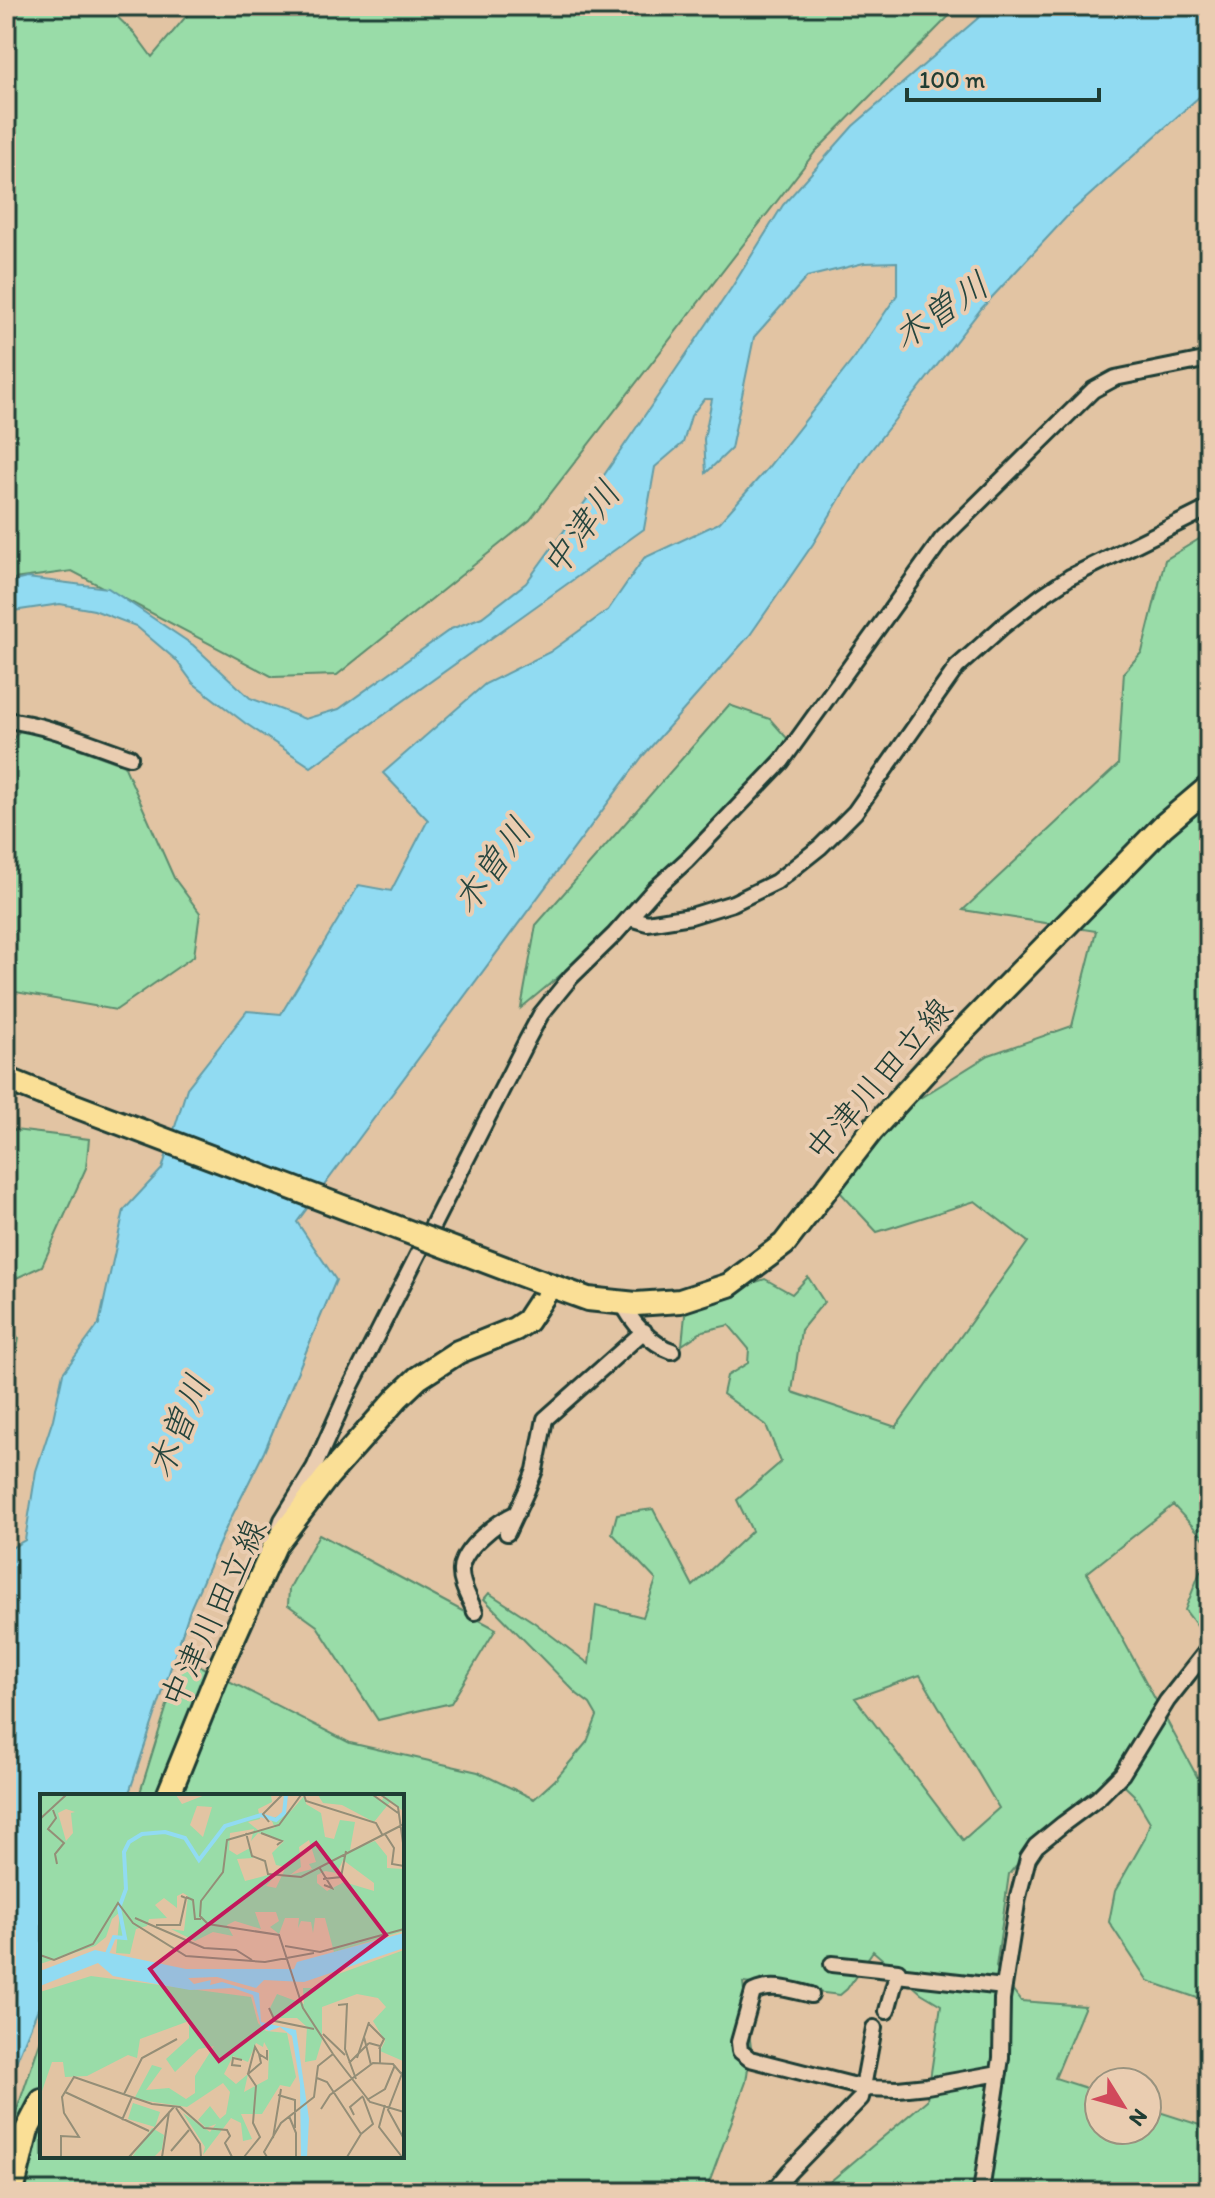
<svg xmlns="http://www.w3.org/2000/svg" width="1215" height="2198" viewBox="0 0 1215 2198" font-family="Itim,'Klee One',sans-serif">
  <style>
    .green { fill: #99dca8; stroke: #5c8c6e; stroke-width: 2; fill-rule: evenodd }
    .water { fill: #91dbf2; stroke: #639ca6; stroke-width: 2 }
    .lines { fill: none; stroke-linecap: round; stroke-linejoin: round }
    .street-casing { stroke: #1f3d34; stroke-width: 20 }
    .primary-casing { stroke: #1f3d34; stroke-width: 28 }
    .street { stroke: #eacdb1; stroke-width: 14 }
    .primary { stroke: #fadf96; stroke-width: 22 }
    .primary-bridge-casing { stroke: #1f3d34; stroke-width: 28; stroke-linecap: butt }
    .primary-bridge { stroke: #fadf96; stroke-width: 22 }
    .labels { text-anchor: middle; stroke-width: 8; stroke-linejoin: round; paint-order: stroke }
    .street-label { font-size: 34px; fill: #1f3d34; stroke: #eacdb1 }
    .water-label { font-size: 36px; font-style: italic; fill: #25453e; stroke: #eacdb1 }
    .inset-river { fill: none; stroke: #91dbf2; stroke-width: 4 }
    .inset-road { fill: none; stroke: #948e77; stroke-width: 2 }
    .view { fill: #c2185b; fill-opacity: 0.15; stroke: #c2185b; stroke-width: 4 }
    .inset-edge { fill: none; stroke: #1f3d34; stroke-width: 4 }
  </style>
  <rect width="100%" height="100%" fill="#e2c4a3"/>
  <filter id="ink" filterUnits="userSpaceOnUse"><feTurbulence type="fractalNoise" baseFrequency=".0125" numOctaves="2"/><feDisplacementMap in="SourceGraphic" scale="16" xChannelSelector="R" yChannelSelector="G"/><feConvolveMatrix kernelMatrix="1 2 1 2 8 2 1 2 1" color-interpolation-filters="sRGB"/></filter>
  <g filter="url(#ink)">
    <path class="green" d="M6,6h100l29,28 17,23 37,-44 3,-7h767l-144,146 -285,368 -193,155 -64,2 -201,-106 -66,9z
      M1209,533v1011l-36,-39 -86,68 120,222 2,1v206l-61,-21 -39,-59 6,-31 29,-51 6,-18 -16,-27 -22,-21 -60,49 -43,51 -13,93 25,34 64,5 -30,72 44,14v38h48v-22l62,20v64h-380l-4,-6 102,-86 14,-95 -20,-12 -48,-42 -26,38 -7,6 -97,-12 8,65 -5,34 -38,104 -5,6h-697v-50l36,-106v120h360v-360h-263l43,-139 168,86 128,29 56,27 21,-19 32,-38 10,-26 -7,-12 -13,-10 -93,-95 5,-6 46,30 54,41 7,-59 47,12 13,-37 -44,-47 5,-19 36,-5 40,77 59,-55 -15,-31 44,-38 -15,-37 -43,-31 4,-18 21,-13 1,-14 -20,-24 -26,6 -21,14 4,-40 79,-26 27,15 16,-17 16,25 -23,28 -9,62 104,35 132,-185 -53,-41 -98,31 -38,-41 70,-86 80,-50 83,-29 24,-95 -133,-21 155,-145 6,-93 18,-20 23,-92zM920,1675l79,133 -36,32 -108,-142z
      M729,705l41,14 23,26 -107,125 -165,138 15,-83z
      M22,728l102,37 50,113 26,35 -6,43 -78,54 -100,-18 -10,7v-252z
      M6,1129l83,10 -3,29 -44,98 -36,17z
      M6,1332l13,6 -13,80z
      M319,1534l177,95 -45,74 -73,17 -61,-94 -29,-21 1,-16z
      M1209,1568v63h-8l-16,-21 15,-38z"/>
    <path class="water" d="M992,6h217v82l-136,122 -92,99 -120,154 -48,81 -63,91 -108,122 -345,465 39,58 -72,172 -38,76 -35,79 -63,189h-86v203l-36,87v-535l19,-11 11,-69 17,-52 10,-46 36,-49 25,-114 38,-41 25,-81 60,-77 34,3 78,-129 32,6 37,-71 -45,-47 102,-89 65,-32 58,-42 36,-52 75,-35 47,-53 89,-113 42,-62v-33l-33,1 -57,14 -53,60 -23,112 -25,24 -2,-34 8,-40h-8l-13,17 -8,27 -28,24 -11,62 -333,238 -66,-44 -52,-40 -17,-23 -40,-34 -42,-16 -34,-6 -54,8v-29l21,-5 81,10 85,57 57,53 55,21 34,-10 112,-80 31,-12 44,-34 72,-99 134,-197 51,-82 70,-79z"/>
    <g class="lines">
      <defs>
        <path id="street" d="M6,720c43,5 83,23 124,37
          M630,918l17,5 44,-7 42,-13 43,-21 44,-35 35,-35 102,-145 46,-41 40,-31 27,-18 139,-69
          M622,1302c9,20 29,42 50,49
          M280,1526l2,-6 32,-52 34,-76 179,-352 14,-26 30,-37 44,-43 39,-44 33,-30 95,-99 160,-222 151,-149 22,-12 94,-19
          M507,1533l20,-43 8,-20 10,-51 99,-88
          M475,1612c-5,-13 -15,-28 -14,-42 1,-22 38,-49 56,-57
          M832,1964l66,7 -11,40
          M897,1975l107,12
          M811,1995c-19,-5 -39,-12 -58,-3l-14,50 1,9 10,8 114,29 34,1 29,-3 72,-13
          M776,2192l-2,-2 15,-18 72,-74 13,-70
          M981,2192l20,-134 1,-59 16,-102 10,-39 8,-12 27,-22 35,-26 24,-24 45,-73 42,-53"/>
        <path id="primary" d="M6,1079l35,14
          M541,1282l47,17 48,5 44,-3 49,-16 55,-41 88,-114 81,-89 210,-215 46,-39
          M168,1796l54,-133 53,-118 52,-68 71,-80 20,-19 40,-26 57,-23 12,-8 23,-35
          M12,2192l15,-62 15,-29"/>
      </defs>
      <use href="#street" class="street-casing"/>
      <use href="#primary" class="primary-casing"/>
      <use href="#street" class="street"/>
      <use href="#primary" class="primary"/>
      <defs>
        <path id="primary-bridge" d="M41,1093l500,189"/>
      </defs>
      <use href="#primary-bridge" class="primary-bridge-casing"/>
      <use href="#primary-bridge" class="primary-bridge"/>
    </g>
  </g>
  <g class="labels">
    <g class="street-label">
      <text transform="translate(878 1079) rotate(-49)" y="12">中津川田立線</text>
      <text transform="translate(213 1613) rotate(-65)" y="12">中津川田立線</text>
    </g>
    <g class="water-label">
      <text transform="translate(940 310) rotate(-34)" y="13">木曽川</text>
      <text transform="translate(580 528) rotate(-54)" y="13">中津川</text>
      <text transform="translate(491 865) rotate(-54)" y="13">木曽川</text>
      <text transform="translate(178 1426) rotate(-67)" y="13">木曽川</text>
    </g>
  </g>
  <g transform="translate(40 1794)">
    <rect width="364" height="364" fill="#e2c4a3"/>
    <path d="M0,1h136l6,9 23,-9h66l1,7 -14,7 2,10 -12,3 10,8 17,-2 -4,-9 20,-8 14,-16 1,9 15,9 4,24 9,2 6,-19 15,2 -5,28 25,-9 12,15v12l17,1v62l-70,21 -9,-34h-10l-2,15 -2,-11 -10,-1 -3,7 1,-10h-14l-6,16 -9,-7 9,-6 -3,-9h-21l6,17 -26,-8 -8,4 6,11 -20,-4 -18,9 -24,-12 13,2 4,-35 -5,-3 -6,3v12l-13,-10 -9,7 12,13 -18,1 -2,7 -11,3 -6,25 -14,-1 4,-41 -8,7 -6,18 -11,9 -55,18zM157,12l15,1 -9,30 -13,-12zM26,15l9,3 -4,1 2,20 -7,8 -8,-28zM214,35l-3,12 7,-8 26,8 -12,12 4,12 10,2 -10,21 -10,-2 8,-9 -6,-2 -23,6 -8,-22 16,-1 -3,-10 -13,7 -8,-5 1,-17zM269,46l7,22 -7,2 3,5 -22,6 11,-8 -2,-20zM303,66l31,23v8l-30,-9 -17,9 -10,-8v-8l8,-4 12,2zM278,1h57l6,7 4,-7h19v12l-1,4 -12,-10 -17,21 -32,-17 -19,-2zM364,156l-1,111 -23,-10 5,-10 -12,-20 13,-14 -8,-9 -21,-4 -35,13v33l-6,20 -11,2 2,-35 -10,-9h-24l-3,-10 7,-14 27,10 -1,-16h14l16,-12zM51,182l160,21 7,26 8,8 21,2 9,44 -6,10 -10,-2 -18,29h-21l11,25 -9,2 -2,-18 -10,-5 -28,37 2,-8 -22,-34 27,19 6,-8 -10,4 -8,-8 12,-14 10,13 6,-5 4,-22 -7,-9 -36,24 -53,-8 18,-34 10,3 -16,22 23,-2 17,11 9,-6v-17l19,-30 -15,3 -24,23 -9,-13 23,-21v-17l-49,18 -3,19 -9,-3 -41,21 -22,1 -2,-15h-11l-12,35v-105zM224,248l5,9 -1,28 -24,13 4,-18 -12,10 -12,-10 9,-18 15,6 8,-19 7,4zM93,309l27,9 -5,15 -27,-8zM112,334l12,7 -2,14 -8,8h-22z" fill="#99dca8" fill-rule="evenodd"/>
    <path d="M364,139v15l-100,34 -40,-2 -8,8 -39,-11 -29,1 6,6 17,-4 -1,5 12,-3 37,11 2,29 35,8 13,89 -2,38h-6l-1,-73 -8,-48 -12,-9 -11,4 -8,-5 -8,-31 -20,-7 -43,2 -56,-10 -21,-4 -15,-13 -58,23v-15l55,-21 91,19h108l3,-7z" fill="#91dbf2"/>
    <path class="inset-river" d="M66,162l8,-19 11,1 -6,-30 7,-19 -2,-37 5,-10 13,-8 23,-2 20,6 14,22 26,-34 36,-11 15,5 8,-7 2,-18"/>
    <path class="inset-road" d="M261,1l-22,30 -52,15 -4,32 -22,29 -1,15 8,8 71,11 24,73 30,46 37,48 34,10M264,1l2,6 70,22 7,13M333,1l25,18M341,1l17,12 6,43M13,16l3,8 -8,11 16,14 -9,11 2,10M0,25l26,-24M229,28l-6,-8 19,-19M206,39l6,23 13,5 3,13 33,3 103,-53M221,39l21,8 -5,4M345,40l9,14 -2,16 12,2M279,73l13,21 -8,-3M283,85l18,-2 5,-26M146,103l7,3 2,19h6M95,124l69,30 32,2 16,10M116,131h24l6,-27 -5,-2M245,152l35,6 84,-23M0,161l14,5 39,-16 25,-41 15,20 53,33 79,6 49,-9M298,211l9,-1 -2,45 11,30M229,214l6,13 39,8M329,230l15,15 -5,10M283,240l22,21M324,243l7,28M329,249l11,3v17M317,264l12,-36M309,269l20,-20M201,272l-9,-1 1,-7 9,2M363,277l-15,39 16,29M208,280l7,-27 4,7M277,284l10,4 34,52 -14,23M25,298l84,39M84,300l18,-36 35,-19M238,301l17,5v28M327,306l18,-11 10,-24M345,311l-6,22 23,30M136,314l24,36 1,13M281,315l9,-14 43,-32 20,1 11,13M314,321l-4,-8 13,-11M249,322l7,17v24M82,326l10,-23M321,340l12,-10 -10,-27M233,344l8,-49M131,357l18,-21M21,363v-21l18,1 -15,-24 -2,-16 12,-20 78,27 28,3 24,21 23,2 3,6 -5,7 7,14M89,363l45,-50M122,363l7,-45M204,363l16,-20 -7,-14 3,-37 -8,-12 13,-11 -2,-9 8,5v-9M227,363l-3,-5 17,-29 33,-26 4,-31 15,-12"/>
    <path class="view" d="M276,49l70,92 -167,126 -69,-92z"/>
    <rect width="364" height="364" class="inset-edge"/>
  </g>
  <rect width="1215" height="2198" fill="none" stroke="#eacdb1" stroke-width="32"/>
  <rect x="16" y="16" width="1183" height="2166" fill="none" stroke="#1f3d34" stroke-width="3" filter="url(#ink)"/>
  <g transform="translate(1123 2106) rotate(127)"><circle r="38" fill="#eacdb1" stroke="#99937f" stroke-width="2"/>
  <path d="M0-6L14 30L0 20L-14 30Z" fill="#d1495b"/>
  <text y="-12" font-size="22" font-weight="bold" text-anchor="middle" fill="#1f3d34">N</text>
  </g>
  <path d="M907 88v12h192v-12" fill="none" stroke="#1f3d34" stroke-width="4"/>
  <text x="919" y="88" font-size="24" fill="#1f3d34" stroke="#eacdb1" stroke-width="6" paint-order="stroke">100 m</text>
</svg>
